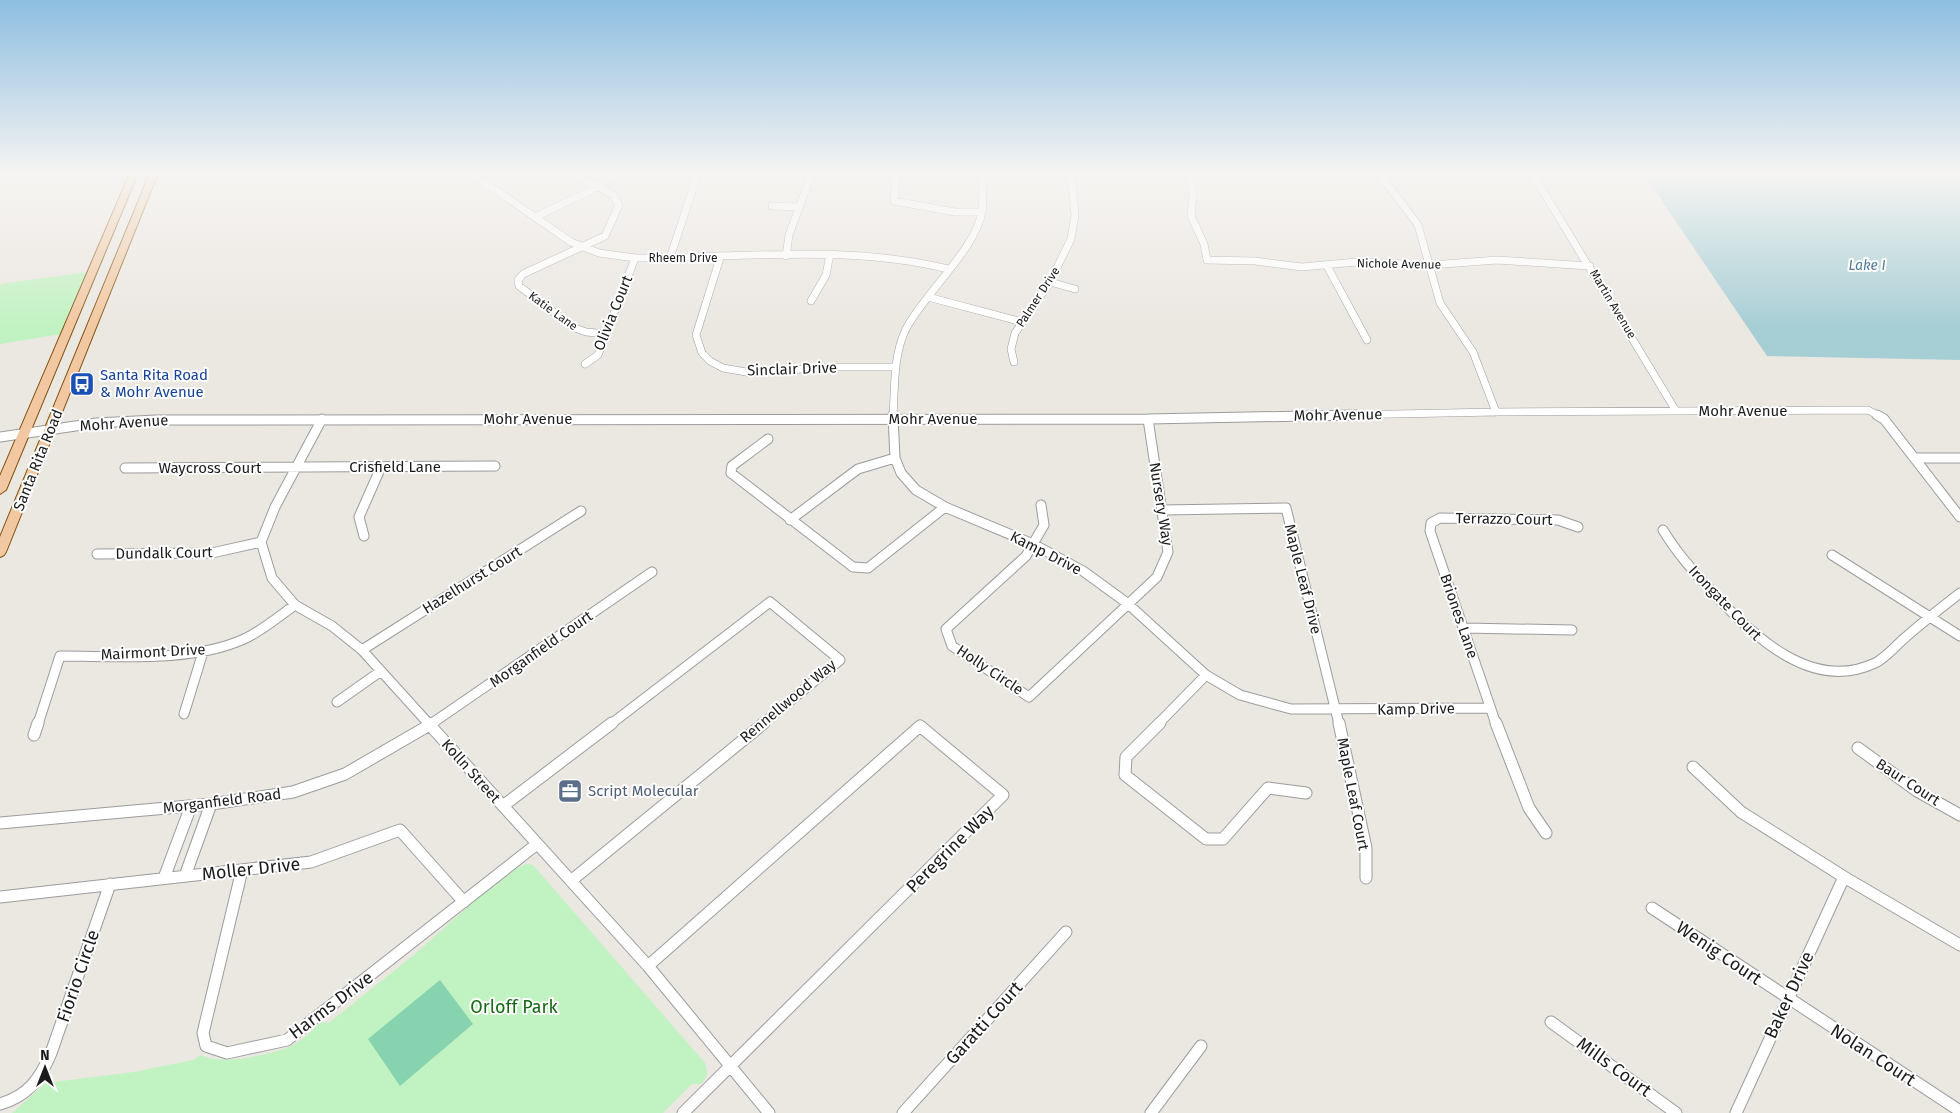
<svg xmlns="http://www.w3.org/2000/svg" width="1960" height="1113" viewBox="0 0 1960 1113" font-family="'Fira Sans',sans-serif">
  <style>
    .park { fill: #c1f2c1 }
    .pitch { fill: #87d3af }
    .water { fill: #a6ced5 }
    .lines { fill: none; stroke-linecap: round; stroke-linejoin: round }
    .minor-far2-casing { stroke: #9c9c9c; stroke-width: 8 }
    .minor-far1-casing { stroke: #9c9c9c; stroke-width: 11 }
    .minor-casing { stroke: #9c9c9c; stroke-width: 13 }
    .primary-casing { stroke: #825310; stroke-width: 2 }
    .minor-far2 { stroke: #fff; stroke-width: 7 }
    .minor-far1 { stroke: #fff; stroke-width: 9 }
    .minor { stroke: #fff; stroke-width: 11 }
    .primary { fill: #f1c8a1; fill-rule: evenodd }
    .labels { text-anchor: middle; stroke-width: 4; stroke-linejoin: round; paint-order: stroke }
    .far-street-label { font-size: 12px; fill: #1b1b1b; stroke: #fff }
    .far-water-label { font-size: 14px; font-style: italic; fill: #507a98; stroke: #fff }
    .street-label { font-size: 15px; fill: #1b1b1b; stroke: #fff }
    .transit-label { font-size: 15px; fill: #164399; stroke: #fff; text-anchor: start }
    .service-label { font-size: 15px; fill: #4e5e75; stroke: #fff; text-anchor: start }
    .near-street-label { font-size: 18px; fill: #1b1b1b; stroke: #fff }
    .near-park-label { font-size: 18px; fill: #166b16; stroke: #fff }
  </style>
  <rect width="100%" height="100%" fill="#ebe7e1"/>
  <path class="park" d="M88,272l-26,62 -62,10v-60z
    M526,864l7,1 172,198c3,9 3,14 -4,21h-9l-29,29h-651l34,-30 88,-11 59,-12 8,-5c19,11 70,0 90,-9 11,-5 21,-16 30,-24l8,1 86,-69 57,-51 45,-35z"/>
  <path class="pitch" d="M440,980l33,44 -73,62 -32,-47z"/>
  <path class="water" d="M1643,173h317v187l-193,-4z"/>
  <g class="lines">
    <defs>
      <path id="minor-far2" d="M471,173l100,69 28,11 36,5c104,0 211,-14 313,11
        M572,173l41,22 6,10 -14,31 -82,38 -5,6 1,6 56,42 11,4 21,2
        M896,173l-2,28 61,11h27
        M1189,173l4,21 -2,22 13,28 3,16 48,1 47,6 54,-5 75,3 66,-5 93,6
        M1379,173l39,52 22,78 33,49 23,60
        M1532,173l144,238
        M772,206l27,1
        M535,217l57,-27 24,-17
        M786,256l3,-21 23,-62
        M670,258l28,-85
        M720,258l-24,77 6,18 8,8 13,7 29,5 75,-6h69
        M1327,266l40,74
        M1050,282l25,7
        M928,297l94,25
        M811,301l15,-26 4,-21
        M1014,362l-3,-13 4,-16 35,-51 21,-43 4,-24 -4,-42
        M585,364l13,-9 37,-97
        M893,416c2,-28 0,-61 13,-87 17,-34 71,-81 76,-118 2,-12 0,-26 0,-38
        M1294,416l202,-4 372,-2 11,6"/>
      <path id="minor-far1" d="M893,415l2,43 6,15 15,17 29,17 88,37 50,27 44,32 79,72 34,20 51,14 199,-1
        M1877,415l7,4 76,98
        M322,419l-47,88 -14,35 11,36 23,27 37,21 30,24 67,74
        M0,437l96,-14 60,-3 992,-1 208,-4
        M768,439l-36,27 -1,7 122,94 15,1 77,-61
        M1915,458h45
        M125,468l370,-2
        M1041,505l3,20 -18,31 -80,73 6,17 77,51 128,-120 11,-25 -20,-133
        M1162,510l124,-2 53,216
        M790,520l68,-51 37,-11
        M1663,530c15,25 33,44 52,65 39,41 97,98 160,68 11,-5 22,-19 32,-27 17,-15 35,-29 53,-43
        M364,536l-5,-19 22,-50
        M97,554l115,-1 49,-11
        M1832,555l128,81
        M1464,628l108,2
        M362,650l219,-139
        M337,702l44,-31
        M184,714l19,-62
        M38,724l22,-68c57,0 131,7 184,-17 18,-8 34,-22 51,-34
        M431,724l221,-152
        M611,724l159,-122 70,58 -78,64
        M1158,724l48,-49
        M1496,724l-66,-193 1,-8 9,-5 118,2 20,7"/>
      <path id="minor" d="M428,723l220,243 121,147
        M1160,723l-34,34 -1,18 81,64h17l45,-51 38,5
        M1339,723l27,125v30
        M1496,723l33,85 17,25
        M34,735l4,-12
        M1858,748l59,43 43,24
        M1693,767l48,45 103,65 116,68
        M503,806l109,-83
        M0,823l211,-19 82,-12 52,-18 88,-51
        M242,870l-39,163 3,13 21,7 60,-13 250,-196
        M185,876l26,-72
        M164,878l27,-72
        M572,880l192,-157
        M0,897l311,-35 89,-32 64,72
        M1652,908l308,203
        M648,966l272,-240 83,69 -320,318
        M1551,1022l125,91
        M0,1104c28,-8 40,-25 51,-51l59,-169
        M903,1113l163,-181
        M1151,1113l50,-67
        M1736,1113l108,-236"/>
      <path id="primary" d="M130,173h8l-132,317 -6,4v-18z
        M150,173h8l-152,379 -2,3 -4,2v-20z"/>
    </defs>
    <use href="#minor-far2" class="minor-far2-casing"/>
    <use href="#minor-far1" class="minor-far1-casing"/>
    <use href="#minor" class="minor-casing"/>
    <use href="#primary" class="primary-casing"/>
    <use href="#minor-far2" class="minor-far2"/>
    <use href="#minor-far1" class="minor-far1"/>
    <use href="#minor" class="minor"/>
    <use href="#primary" class="primary"/>
  </g>
  <linearGradient id="sky" x2="0" y2="1"><stop stop-color="#8dbee0"/><stop offset="0.53" stop-color="#f6f4f2"/><stop offset="1" stop-color="#f6f4f2" stop-opacity="0"/></linearGradient>
  <rect width="1960" height="328" fill="url(#sky)"/>
  <defs>
    <symbol id="bus-square" viewBox="-11 -11 22 22"><rect x="-9" y="-9" width="18" height="18" rx="4" fill="#1a4fb4" stroke="#fff"/><path d="M-5-6H5V4H4V6H2V4H-2V6H-4V4H-5ZM-3.5-4V0h7V-4ZM-3.5 1.2v1.5H-2V1.2ZM2 1.2v1.5H3.5V1.2Z" fill="#fff"/></symbol>
    <symbol id="office-square" viewBox="-11 -11 22 22"><rect x="-9" y="-9" width="18" height="18" rx="4" fill="#5c6f8a" stroke="#fff"/><path d="M-6-3h4V-5.5h4V-3h4V5H-6ZM-1-4.5V-3h2v-1.5ZM-6 0V1H6V0Z" fill="#fff"/></symbol>
  </defs>
  <g fill-rule="evenodd">
    <use href="#bus-square" x="68" y="370" width="28" height="28"/>
    <use href="#office-square" x="556" y="777" width="28" height="28"/>
  </g>
  <g class="labels">
    <g class="far-street-label">
      <text x="683" y="262">Rheem Drive</text>
      <text transform="translate(1399 264) rotate(1)" y="4">Nichole Avenue</text>
      <text transform="translate(1038 297) rotate(-57)" y="4">Palmer Drive</text>
      <text transform="translate(1613 304) rotate(59)" y="4">Martin Avenue</text>
      <text transform="translate(553 311) rotate(36)" y="4">Katie Lane</text>
    </g>
    <g class="far-water-label">
      <text x="1867" y="270">Lake I</text>
    </g>
    <g class="street-label">
      <text transform="translate(613 313) rotate(-68)" y="5">Olivia Court</text>
      <text transform="translate(792 369) rotate(-2)" y="5">Sinclair Drive</text>
      <text x="1743" y="416">Mohr Avenue</text>
      <text transform="translate(1338 415) rotate(-1)" y="5">Mohr Avenue</text>
      <text x="528" y="424">Mohr Avenue</text>
      <text x="933" y="424">Mohr Avenue</text>
      <text transform="translate(124 423) rotate(-4)" y="5">Mohr Avenue</text>
      <text transform="translate(38 460) rotate(-68)" y="5">Santa Rita Road</text>
      <text x="395" y="472">Crisfield Lane</text>
      <text x="210" y="473">Waycross Court</text>
      <text transform="translate(1161 504) rotate(81)" y="5">Nursery Way</text>
      <text transform="translate(1504 519) rotate(1)" y="5">Terrazzo Court</text>
      <text transform="translate(164 553) rotate(-1)" y="5">Dundalk Court</text>
      <text transform="translate(1046 553) rotate(27)" y="5">Kamp Drive</text>
      <text transform="translate(1303 579) rotate(76)" y="5">Maple Leaf Drive</text>
      <text transform="translate(472 580) rotate(-32)" y="5">Hazelhurst Court</text>
      <text transform="translate(1725 603) rotate(46)" y="5">Irongate Court</text>
      <text transform="translate(1459 616) rotate(71)" y="5">Briones Lane</text>
      <text transform="translate(541 649) rotate(-35)" y="5">Morganfield Court</text>
      <text transform="translate(153 652) rotate(-3)" y="5">Mairmont Drive</text>
      <text transform="translate(990 670) rotate(34)" y="5">Holly Circle</text>
      <text transform="translate(788 701) rotate(-40)" y="5">Rennellwood Way</text>
      <text transform="translate(1416 709) rotate(-1)" y="5">Kamp Drive</text>
      <text transform="translate(471 771) rotate(48)" y="5">Kolln Street</text>
      <text transform="translate(1908 782) rotate(33)" y="5">Baur Court</text>
      <text transform="translate(1353 794) rotate(79)" y="5">Maple Leaf Court</text>
      <text transform="translate(222 801) rotate(-7)" y="5">Morganfield Road</text>
    </g>
    <g class="transit-label">
      <text x="100" y="380">Santa Rita Road<tspan x="100" dy="17">&amp; Mohr Avenue</tspan></text>
    </g>
    <g class="service-label">
      <text x="588" y="796">Script Molecular</text>
    </g>
    <g class="near-street-label">
      <text transform="translate(950 849) rotate(-45)" y="6">Peregrine Way</text>
      <text transform="translate(251 869) rotate(-6)" y="6">Moller Drive</text>
      <text transform="translate(1719 953) rotate(34)" y="6">Wenig Court</text>
      <text transform="translate(78 976) rotate(-71)" y="6">Fiorio Circle</text>
      <text transform="translate(1789 995) rotate(-65)" y="6">Baker Drive</text>
      <text transform="translate(331 1005) rotate(-37)" y="6">Harms Drive</text>
      <text transform="translate(984 1023) rotate(-48)" y="6">Garatti Court</text>
      <text transform="translate(1873 1055) rotate(33)" y="6">Nolan Court</text>
      <text transform="translate(1614 1067) rotate(36)" y="6">Mills Court</text>
    </g>
    <g class="near-park-label">
      <text x="514" y="1013">Orloff Park</text>
    </g>
  </g>
  <g transform="translate(45 1068)" stroke="#ffffff" stroke-width="4" paint-order="stroke">
  <path d="M0-4L9 19L0 12L-9 19Z" fill="#1b1b1b"/>
  <text y="-8" font-size="14" font-weight="bold" text-anchor="middle" fill="#1b1b1b">N</text>
  </g>
</svg>
